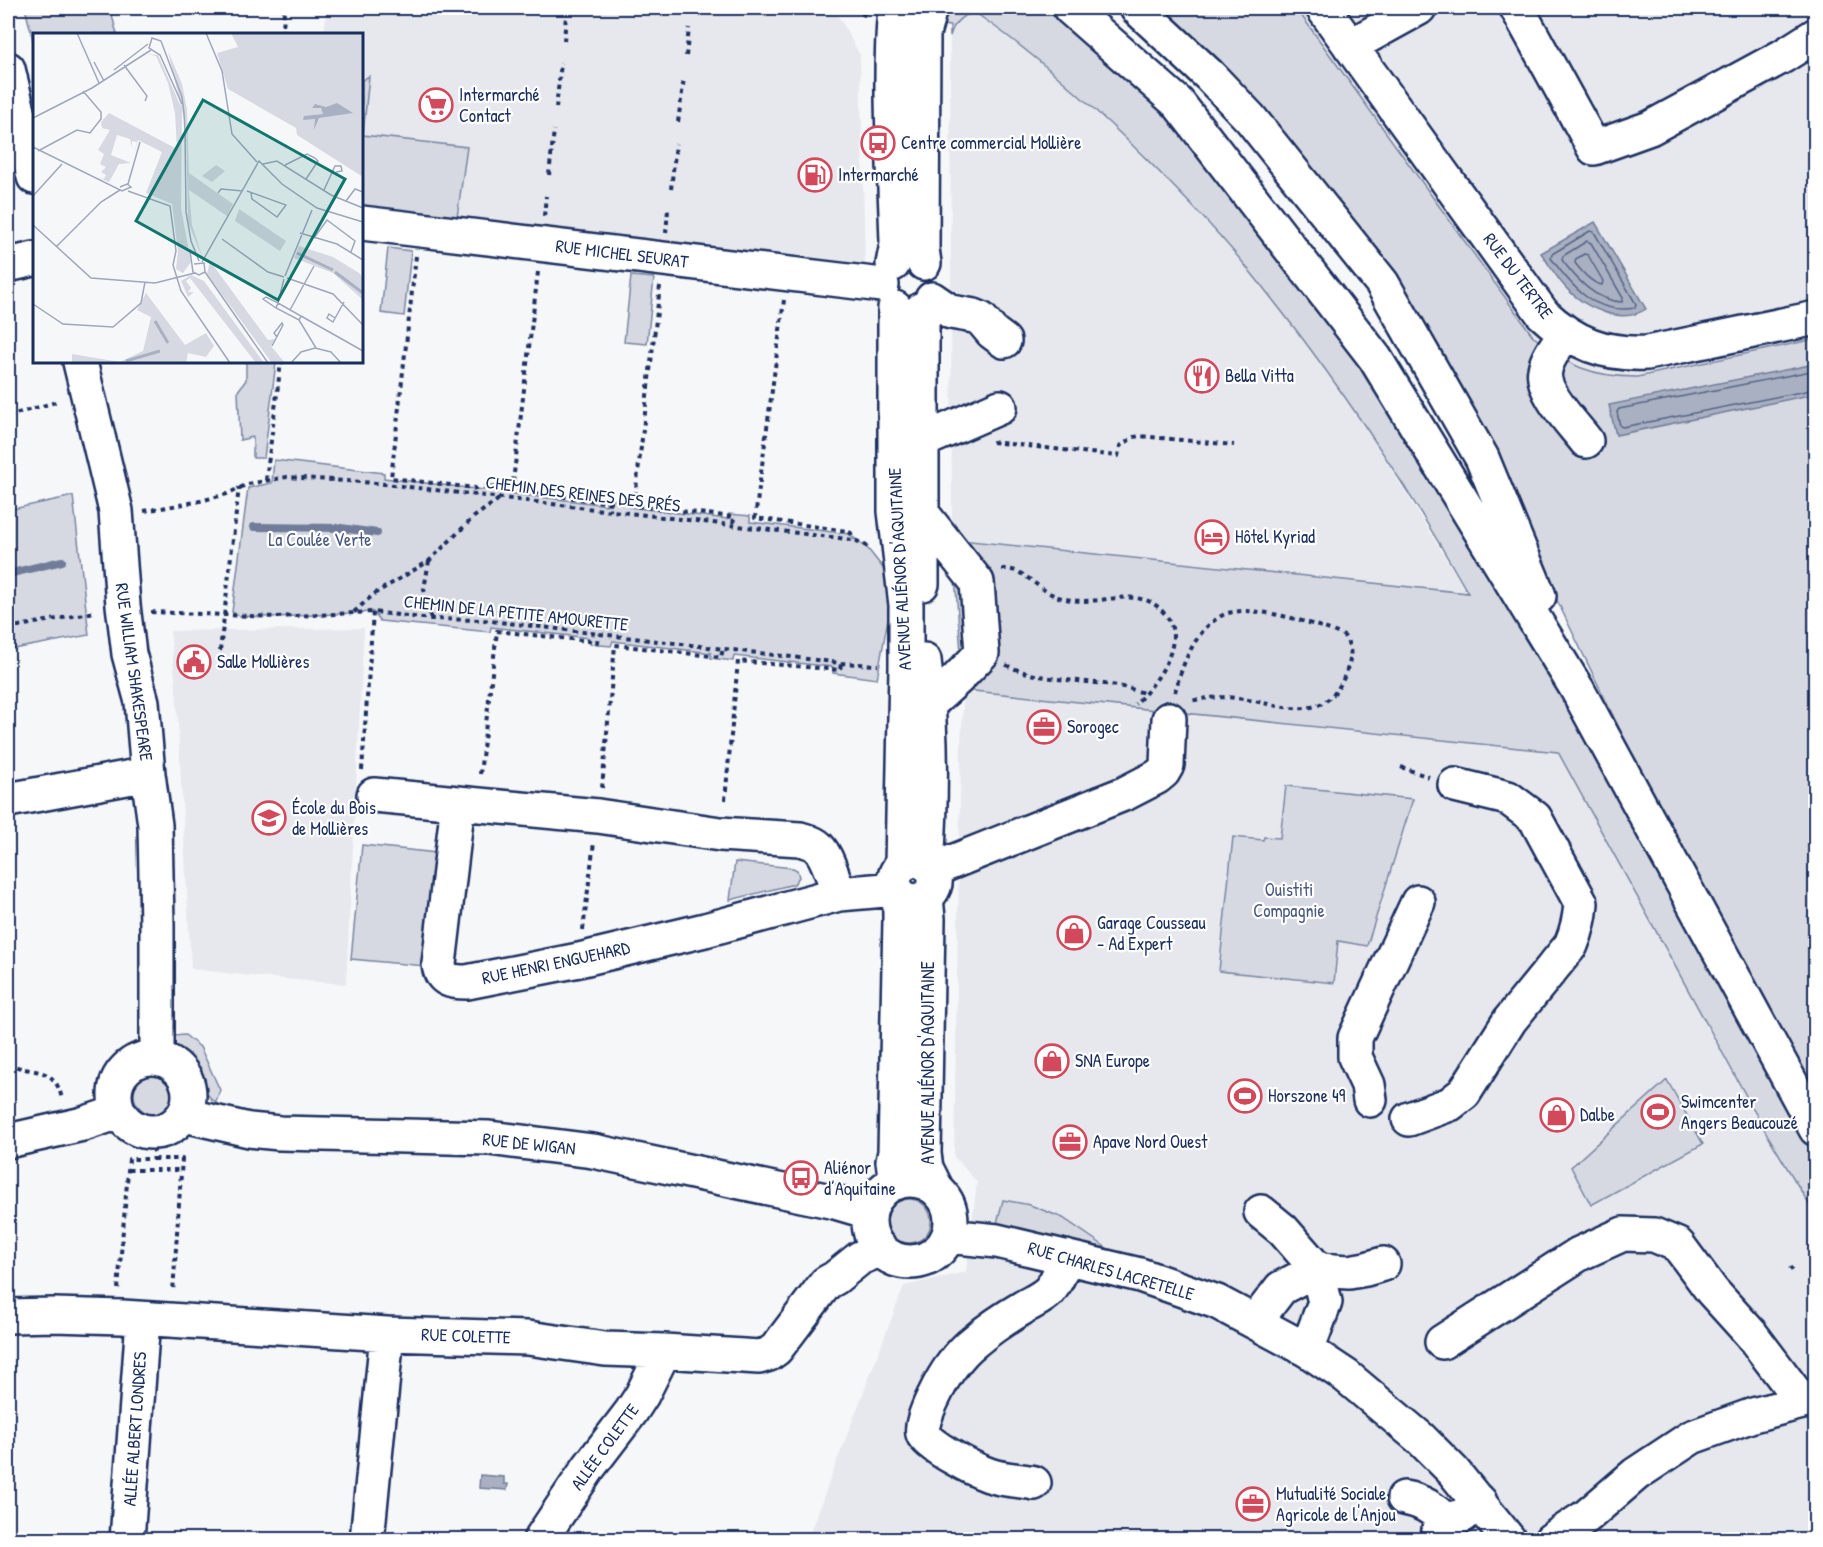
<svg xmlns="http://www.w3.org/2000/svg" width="1823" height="1547" viewBox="0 0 1823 1547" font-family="'Patrick Hand',sans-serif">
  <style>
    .built { fill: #e6e8ee }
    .green { fill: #d6d9e2; stroke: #7884a0; stroke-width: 1.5 }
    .water { fill: #a9b0c1; stroke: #707c99; stroke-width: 1.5 }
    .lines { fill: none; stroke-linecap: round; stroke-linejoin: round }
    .shore { stroke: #546386; stroke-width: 1.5 }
    .stream { stroke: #707c99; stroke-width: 8 }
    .minor-casing { stroke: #1b2f5e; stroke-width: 38 }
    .major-casing { stroke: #1b2f5e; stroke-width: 38 }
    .path { stroke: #1b2f5e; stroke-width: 4; stroke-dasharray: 4.5 4.5; stroke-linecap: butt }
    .minor { stroke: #fff; stroke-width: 33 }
    .major { stroke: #fff; stroke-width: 33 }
    .labels { text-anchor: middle; stroke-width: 4.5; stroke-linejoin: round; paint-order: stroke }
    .poi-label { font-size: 18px; fill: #1b2f5e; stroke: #fff; text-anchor: start }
    .street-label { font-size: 18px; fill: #1b2f5e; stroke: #fff }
    .park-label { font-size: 18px; fill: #4a5a7f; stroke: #fff }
    .inset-river { fill: none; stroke: #a9b0c1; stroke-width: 3 }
    .inset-road { fill: none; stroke: #9ea7bb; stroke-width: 1.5 }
    .view { fill: #0f766e; fill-opacity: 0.15; stroke: #0f766e; stroke-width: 3 }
    .inset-edge { fill: none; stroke: #1b2f5e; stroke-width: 3 }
  </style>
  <rect width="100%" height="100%" fill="#f6f7f9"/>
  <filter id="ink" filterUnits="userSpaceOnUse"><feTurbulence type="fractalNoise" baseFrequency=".0167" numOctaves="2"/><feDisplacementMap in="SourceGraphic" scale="12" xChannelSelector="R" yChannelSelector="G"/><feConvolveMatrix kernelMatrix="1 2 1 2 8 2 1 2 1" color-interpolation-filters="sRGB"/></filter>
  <g filter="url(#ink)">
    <path class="built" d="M327,8h507l26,47 5,209 -503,-58v-172h-38z
      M1284,8h531v924l-104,-191z
      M972,13h5l28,20 82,69 81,78 75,82 72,91 59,88 94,153 -516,-55 -2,-503 4,-12 7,-7z
      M364,628l-18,356 -87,-7 -68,-8 -15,-282 -6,-56z
      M964,690l594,61 210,385 47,78v325l-1008,1 97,-254 62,-14 11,-90 -23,-25 7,-413z"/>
    <path class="green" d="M25,8h85l7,26h-83v10z
      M945,8h95l7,5 5,-5h7l106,101 138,164 220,349 292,536v56l-47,-78 -210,-384 -594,-62 -12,-151 516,54c-65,-115 -140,-227 -224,-329 -36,-44 -77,-85 -118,-125 -47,-45 -96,-89 -149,-125 -15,-1 -23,8 -27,22v-10l-8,-1z
      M1150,8h146l237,328c32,30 61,41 104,41l178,-38 1,578h-9l9,15 -1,163 -156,-285 -92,-189 -92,-192z
      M369,76l-6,59 104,12 -10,70 -95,-11v-126z
      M388,248l23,3 -7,65 -23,-3z
      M631,276l23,2 -7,66 -23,-2z
      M246,362h30l-12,96h-11v-21l-13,3 -2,-49 8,-11z
      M274,460l110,13v5l100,12 1,-5 22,2 -1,6 100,12v-6l23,3v5l98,12 2,-5 21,2v6l99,12 19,15 15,19 5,13 3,21 -14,77 -44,-6v-6l-99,-11 -1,5 -22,-3v-5l-98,-12 -2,5 -21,-2 -1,-6 -98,-11 -1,5 -110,-11 -7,-9 -97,5 -36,-1 -8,-4 16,-124 24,-5z
      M73,496l16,139 -81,15v-140z
      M1286,786l127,13 -46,147 -29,-5 -4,42 -115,-12 14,-134 30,3 1,-3 16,1z
      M362,845l75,8 -12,113 -74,-7z
      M735,862l58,6 4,2 2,7 -5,7 -64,16z
      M185,1035l15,12 20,43 -4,12 -5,-3 -6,-8 -12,-25 -20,-21 -1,-9z
      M134 1094a20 20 0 1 1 40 0a20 20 0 1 1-40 0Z
      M1667,1080l36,64 -112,61 -20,-38z
      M887 1221a22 22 0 1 1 44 0a22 22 0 1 1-44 0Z
      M1003,1200l27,5 33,13 44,30 -2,7 -109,-28z"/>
    <path class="water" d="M1595,222l51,87c-25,17 -62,-2 -80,-21 -10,-11 -17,-24 -25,-35z
      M1815,364v30l-199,41 -7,-30z
      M480,1475l24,2v7h4l-1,6 -28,-2z"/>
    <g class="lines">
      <path class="shore" d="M1590,231l4,1 42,72 -1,4c-40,7 -63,-21 -84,-50l1,-4z
        M1587,241l4,2 32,55 -1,4c-26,-1 -45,-22 -60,-42l1,-4z
        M1584,254l4,1 15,26 -1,4c-11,-2 -20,-13 -27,-22l1,-4z
        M1816,370l-197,39 -2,3 3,14 3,1 193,-38"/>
      <path class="stream" d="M254,527l87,1 36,5
        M8,574l54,-13"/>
      <defs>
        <path id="minor" d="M1323,8l220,306c31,29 61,41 104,39l169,-35
          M1517,8l77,140 56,-20 133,-72 33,-21
          M1350,46l69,-38
          M8,69l26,108
          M362,223l520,62
          M924,263l-2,-14 1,-215 7,-26
          M893,264l4,-20c-2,-78 -9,-158 -2,-236
          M8,265l26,-6
          M932,299l19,13 23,4 7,3 11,13 12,9
          M895,308v203l11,94v62l-4,198
          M922,309v275
          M1566,333c-8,11 -19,24 -21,37 -5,21 28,54 41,71
          M80,362l36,149 7,94 6,49 13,48 6,72 7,51 2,101v132
          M922,441l78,-34
          M922,513l55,69 5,71 -25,26 -29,26
          M924,660c8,68 8,136 3,204
          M374,795l84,8
          M8,800l140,-26
          M932,870l194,-77 31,-16 6,-5 4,-7 2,-46
          M839,894c-5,-13 -11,-37 -21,-47 -5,-5 -12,-6 -18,-8l-80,-5 -122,-18 -140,-13 -19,161c2,17 13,18 28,18l112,-22 126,-30 134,-36 57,-5
          M926,897l2,22 -4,235 2,14 11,22
          M115 1095a37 37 0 1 1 74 0a37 37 0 1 1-74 0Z
          M1370,1100l-2,-15 -13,-28v-19l63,-136
          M184,1115l65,15 31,3 209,5 104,13 242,51 34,10
          M1409,1119l41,-15 14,-11 46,-73 61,-75c6,-14 9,-26 10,-42l-46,-85 -27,-20 -53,-13
          M8,1141l75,-17 36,-12
          M869 1221a41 41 0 1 1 82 0a41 41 0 1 1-82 0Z
          M896,1183l-3,-22 2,-9 5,-232c0,-8 0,-16 -1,-23 -1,-7 -1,-2 -3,-9 -4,-11 1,-22 12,-26 6,-3 12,-2 18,2 24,15 -3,52 -27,30
          M1261,1212l22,18 34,39 8,33 -18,48
          M948,1236l49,5 143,34 77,27 90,48 39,26 74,62 33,33 56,69
          M8,1316l46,-1 68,2 265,17 141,4 77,11 59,2 95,6 10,-3 7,-5 50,-66 9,-5 25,-20 19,-8
          M1255,1322l26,-34 36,-19 16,2 16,1 17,-3 17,-5
          M1442,1342l137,-88 44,-20 31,1 24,10 34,46 39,43 43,57 12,10
          M1034,1483c-15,-3 -31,-3 -45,-8 -14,-5 -60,-28 -66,-41 -5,-12 21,-59 30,-70 6,-8 14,-17 22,-23 15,-13 32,-24 49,-34 8,-5 19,-9 26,-17 8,-10 12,-22 16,-33
          M1404,1498c18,3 28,10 41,22
          M127,1540l16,-221
          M367,1540l20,-206
          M540,1540l49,-73 42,-55 11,-17 22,-44
          M1438,1540l1,-11 6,-9 17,-4 18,-14
          M1551,1540l36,-24 49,-42 56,-37 61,-22 53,-14 10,1"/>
        <path id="major" d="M1070,8l108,95 197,255 202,331 239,440
          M1137,8l72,67 41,43 132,165 100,175 57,138"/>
      </defs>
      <use href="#minor" class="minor-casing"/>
      <use href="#major" class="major-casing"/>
      <path class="path" d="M854,8l12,8
        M283,34l1,-26
        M564,41l2,-26
        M686,56l3,-28
        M556,108l5,-45
        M678,122l6,-44
        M549,175l5,-45
        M671,189l5,-45
        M544,216l2,-20
        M666,233l2,-23
        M416,256l-25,222 84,10v8
        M538,272l-26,218 99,13 -1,8
        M660,286l-26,220 100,11 -1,8
        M784,300l-29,218 92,13 4,2 2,7
        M8,416l48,-14
        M992,442l126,14 2,-10 14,-9 6,-1 94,9
        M266,480l15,-118
        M144,511l52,-9 31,-8 21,-10 39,-7 89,6 463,55 18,3 13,7
        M429,561l-5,28 7,30
        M1002,569c19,-1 29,13 44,22 8,5 17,8 26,9 23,4 46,-6 69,-1 10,2 16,6 23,14 25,28 -8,71 -29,91
        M151,612l125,5 97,-5 58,7 52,1 358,43 37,2
        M354,612l20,-18 55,-33 45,-44 25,-18
        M8,628l87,-16
        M220,651l19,-164
        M1006,665c35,17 74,14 111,21 10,1 19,5 28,7
        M1175,692c7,-27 20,-63 48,-77 26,-13 95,9 121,21 10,14 7,24 1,39 -22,53 -66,28 -109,23 -15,-2 -30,0 -46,3
        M1401,767l28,10
        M362,770l11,-158
        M480,774l17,-143 100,11 2,-8
        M602,788l13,-143 106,12 2,-8
        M725,800l13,-139 102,9 1,-7
        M583,930l11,-88
        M8,1063c24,13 46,0 54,36
        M154,1159h28l-9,133
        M128,1170h53
        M1790,1267l4,6
        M118,1289l11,-130h25v-11"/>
      <use href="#minor" class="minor"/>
      <use href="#major" class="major"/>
    </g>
  </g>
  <defs>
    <symbol id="supermarket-ring" viewBox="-11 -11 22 22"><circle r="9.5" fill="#fff" stroke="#d1495b" stroke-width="1.5"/><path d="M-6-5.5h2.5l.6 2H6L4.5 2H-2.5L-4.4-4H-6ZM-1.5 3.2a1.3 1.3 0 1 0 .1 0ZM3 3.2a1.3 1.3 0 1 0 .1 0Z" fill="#d1495b"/></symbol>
    <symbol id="bus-ring" viewBox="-11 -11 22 22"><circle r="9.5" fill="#fff" stroke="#d1495b" stroke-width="1.5"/><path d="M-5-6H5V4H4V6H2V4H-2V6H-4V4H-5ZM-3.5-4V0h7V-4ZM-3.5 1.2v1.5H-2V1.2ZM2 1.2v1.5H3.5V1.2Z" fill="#d1495b"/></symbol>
    <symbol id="fuel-ring" viewBox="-11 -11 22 22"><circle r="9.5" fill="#fff" stroke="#d1495b" stroke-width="1.5"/><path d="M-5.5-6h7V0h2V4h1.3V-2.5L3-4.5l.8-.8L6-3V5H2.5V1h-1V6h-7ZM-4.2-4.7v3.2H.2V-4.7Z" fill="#d1495b"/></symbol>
    <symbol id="restaurant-ring" viewBox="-11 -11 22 22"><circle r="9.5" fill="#fff" stroke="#d1495b" stroke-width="1.5"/><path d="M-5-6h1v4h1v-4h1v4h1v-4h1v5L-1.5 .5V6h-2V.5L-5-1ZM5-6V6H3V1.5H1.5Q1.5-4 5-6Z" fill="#d1495b"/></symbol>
    <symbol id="hotel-ring" viewBox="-11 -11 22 22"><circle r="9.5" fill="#fff" stroke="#d1495b" stroke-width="1.5"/><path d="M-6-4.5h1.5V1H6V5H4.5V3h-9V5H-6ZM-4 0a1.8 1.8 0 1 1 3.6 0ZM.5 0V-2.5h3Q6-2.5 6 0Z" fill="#d1495b"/></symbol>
    <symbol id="civic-ring" viewBox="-11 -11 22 22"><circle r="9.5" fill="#fff" stroke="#d1495b" stroke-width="1.5"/><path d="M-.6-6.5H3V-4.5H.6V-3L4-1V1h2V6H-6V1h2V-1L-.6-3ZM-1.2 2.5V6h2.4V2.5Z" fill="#d1495b"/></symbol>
    <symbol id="office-ring" viewBox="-11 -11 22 22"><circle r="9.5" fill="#fff" stroke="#d1495b" stroke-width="1.5"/><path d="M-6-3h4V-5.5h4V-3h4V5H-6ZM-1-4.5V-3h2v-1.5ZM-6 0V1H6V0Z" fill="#d1495b"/></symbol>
    <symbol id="school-ring" viewBox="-11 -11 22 22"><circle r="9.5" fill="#fff" stroke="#d1495b" stroke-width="1.5"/><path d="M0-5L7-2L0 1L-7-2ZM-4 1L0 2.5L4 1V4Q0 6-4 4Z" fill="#d1495b"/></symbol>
    <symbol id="shop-ring" viewBox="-11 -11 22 22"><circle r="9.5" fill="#fff" stroke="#d1495b" stroke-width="1.5"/><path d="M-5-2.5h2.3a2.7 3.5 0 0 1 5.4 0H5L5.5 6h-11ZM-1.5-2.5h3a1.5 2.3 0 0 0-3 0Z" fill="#d1495b"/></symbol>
    <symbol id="stadium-ring" viewBox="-11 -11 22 22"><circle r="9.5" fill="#fff" stroke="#d1495b" stroke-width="1.5"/><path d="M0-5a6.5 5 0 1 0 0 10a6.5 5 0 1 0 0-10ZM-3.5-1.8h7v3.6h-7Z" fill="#d1495b"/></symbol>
  </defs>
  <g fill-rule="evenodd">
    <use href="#supermarket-ring" x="417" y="86" width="38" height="38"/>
    <use href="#bus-ring" x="859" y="124" width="38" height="38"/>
    <use href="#fuel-ring" x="796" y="156" width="38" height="38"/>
    <use href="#restaurant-ring" x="1183" y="357" width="38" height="38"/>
    <use href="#hotel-ring" x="1193" y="518" width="38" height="38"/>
    <use href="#civic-ring" x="175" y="643" width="38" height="38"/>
    <use href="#office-ring" x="1025" y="708" width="38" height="38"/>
    <use href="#school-ring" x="250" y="799" width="38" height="38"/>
    <use href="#shop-ring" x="1055" y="914" width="38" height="38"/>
    <use href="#shop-ring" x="1033" y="1042" width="38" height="38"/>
    <use href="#stadium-ring" x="1226" y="1077" width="38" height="38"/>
    <use href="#stadium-ring" x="1639" y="1093" width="38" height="38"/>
    <use href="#shop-ring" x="1538" y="1096" width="38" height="38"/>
    <use href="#office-ring" x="1051" y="1123" width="38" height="38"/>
    <use href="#bus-ring" x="782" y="1159" width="38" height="38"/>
    <use href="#office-ring" x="1234" y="1485" width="38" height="38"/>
  </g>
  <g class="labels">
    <g class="poi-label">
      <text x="459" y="101">Intermarché<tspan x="459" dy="21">Contact</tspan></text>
      <text x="901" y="149">Centre commercial Mollière</text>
      <text x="838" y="181">Intermarché</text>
      <text x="1225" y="382">Bella Vitta</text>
      <text x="1235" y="543">Hôtel Kyriad</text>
      <text x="217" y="668">Salle Mollières</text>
      <text x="1067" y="733">Sorogec</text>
      <text x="292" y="814">École du Bois<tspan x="292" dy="21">de Mollières</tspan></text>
      <text x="1097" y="929">Garage Cousseau<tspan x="1097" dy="21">- Ad Expert</tspan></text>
      <text x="1075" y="1067">SNA Europe</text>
      <text x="1268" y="1102">Horszone 49</text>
      <text x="1681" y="1108">Swimcenter<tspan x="1681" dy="21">Angers Beaucouzé</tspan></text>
      <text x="1580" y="1121">Dalbe</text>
      <text x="1093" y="1148">Apave Nord Ouest</text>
      <text x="824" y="1174">Aliénor<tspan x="824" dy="21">d’Aquitaine</tspan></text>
      <text x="1276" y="1500">Mutualité Sociale<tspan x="1276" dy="21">Agricole de l'Anjou</tspan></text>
    </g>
    <g class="street-label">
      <text transform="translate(622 254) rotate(7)" y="6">RUE MICHEL SEURAT</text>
      <text transform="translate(1518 276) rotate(53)" y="6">RUE DU TERTRE</text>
      <text transform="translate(583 494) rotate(7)" y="6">CHEMIN DES REINES DES PRÉS</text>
      <text transform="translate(900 569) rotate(-93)" y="6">AVENUE ALIÉNOR D'AQUITAINE</text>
      <text transform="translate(516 613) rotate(6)" y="6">CHEMIN DE LA PETITE AMOURETTE</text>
      <text transform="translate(134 672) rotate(82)" y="6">RUE WILLIAM SHAKESPEARE</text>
      <text transform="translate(556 963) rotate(-12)" y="6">RUE HENRI ENGUEHARD</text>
      <text transform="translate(928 1063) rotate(-90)" y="6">AVENUE ALIÉNOR D'AQUITAINE</text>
      <text transform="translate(529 1144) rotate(6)" y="6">RUE DE WIGAN</text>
      <text transform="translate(1111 1271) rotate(16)" y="6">RUE CHARLES LACRETELLE</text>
      <text transform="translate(466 1336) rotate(2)" y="6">RUE COLETTE</text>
      <text transform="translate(135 1429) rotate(-86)" y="6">ALLÉE ALBERT LONDRES</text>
      <text transform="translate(605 1447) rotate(-54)" y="6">ALLÉE COLETTE</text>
    </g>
    <g class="park-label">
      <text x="320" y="546">La Coulée Verte</text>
      <text x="1289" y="896">Ouistiti<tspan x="1289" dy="21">Compagnie</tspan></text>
    </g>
  </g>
  <g transform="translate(33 33)">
    <rect width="330" height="330" fill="#f6f7f9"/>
    <path d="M198,0h132v144l-66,-42 -1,-7 -68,-39 -11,-36 21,-6zM135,18l14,33 5,25 2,64 44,31 -6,12 -38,-26 3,35 11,34 -15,-37 -2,-94zM113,21l12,1 24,54 -1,99 10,54 -8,11 -7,-4 2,-18 -6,-47 -26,-11 16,-41 -24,-12 -4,14 3,-12 -5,-1v6l-2,-8 -13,-4 -6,20 20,8 -12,1 -10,18 -12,-5 7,2 2,-4 -5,-3 5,-5 -6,-3 4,-10 -6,-4 12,-20 -8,-2 -1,-6 8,-9 68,36 -2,-36 -7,-30 -12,-27zM183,132l9,6 -13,11 -10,-6zM206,176l47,32 -6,10 -45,-30zM266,213l34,11 26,16 4,4v23l-30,-27 -39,-15zM177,228l58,79 7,-1 -4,7 14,17h-13l-65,-89zM158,242l13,6 60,82h-8l-66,-85 -4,3 5,7 -3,4h6l-6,5 -7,-16zM113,260l39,52 21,-12 8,13 -8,11 -18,-4 -2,10h-114v-9l48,8 23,-11 8,-34 -14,-7z" fill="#d6d9e2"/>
    <path d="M304,70l16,10 -34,5 -5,12 1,-11 -12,1 1,-4 19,-2 -2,-6h-9l3,-4 11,3z" fill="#a9b0c1"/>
    <path class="inset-river" d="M264,220l36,17M302,239l28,21M122,288l13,22M93,328l34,-10"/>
    <path class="inset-road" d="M44,0l22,50M173,0l16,38 10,63 25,28M61,29l10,19M91,32l23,31 -2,5M81,37l34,-26M149,71l-22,-49 -11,-7 3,-10 9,3 21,56 2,16 1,18 1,81 5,29 8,20M0,85l59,-30 59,-38M0,114l89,44 9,-4 -4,-3 -7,3M5,118l39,-21 13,3 11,-14v-7l-18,-21M230,131l14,-3 54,34 32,13M252,132l22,-11 8,4 3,3 -12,18M95,151l12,-42M291,157l11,-24h6l1,5 -6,1M95,158l42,15 6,45 -3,14 8,26 49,72M214,158l39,14 -9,12 -25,-18 -1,-6M185,160l3,-4 22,2M0,163l29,-32M313,168l9,-12 8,3M0,192l58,53 64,5 40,-10M267,200l37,11 26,16M281,205l13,-18 28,21 -4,11M189,206l46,33 16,5M23,214l45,-45 19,-12M157,218l3,21 6,3 6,-3 -1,-9 -10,1M169,229l57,-101 23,23 35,24 46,14M172,239l63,91M252,243l27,-66M254,245l46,16 30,31M245,270l23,13 -2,4 -23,-12zM0,271l30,20 50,3 28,-24 4,-21M243,275l-13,-9 3,-2 12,6 6,-24M257,277l24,-44M268,283l62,35M302,285l-6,-4 -2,4 6,4 11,-20M266,287l17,28M239,313l11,-21 -1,-2 -8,10 3,4M258,330l10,-11 14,-4 16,4 10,11"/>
    <path class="view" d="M170,67l142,79 -67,121 -142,-79z"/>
    <rect width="330" height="330" class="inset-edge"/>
  </g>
  <rect width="1823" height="1547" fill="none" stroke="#fff" stroke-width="30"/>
  <rect x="15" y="15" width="1793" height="1517" fill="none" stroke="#1b2f5e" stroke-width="2" filter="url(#ink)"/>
</svg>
